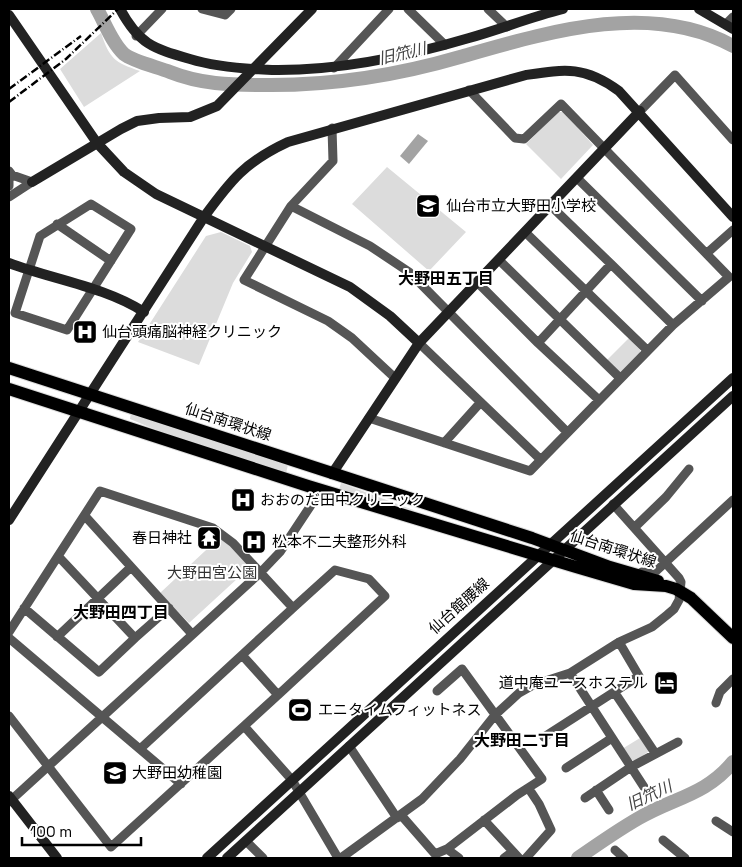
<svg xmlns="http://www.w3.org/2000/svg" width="742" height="867" viewBox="0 0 742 867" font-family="'Space Grotesk','Noto Sans JP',sans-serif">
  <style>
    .green { fill: #dcdcdc }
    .water { fill: #a3a3a3 }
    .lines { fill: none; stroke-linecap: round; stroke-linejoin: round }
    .river { stroke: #a3a3a3; stroke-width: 14 }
    .primary-casing { stroke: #dbdbdb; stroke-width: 14 }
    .street { stroke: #555; stroke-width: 9 }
    .secondary { stroke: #222; stroke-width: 10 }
    .primary { stroke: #000; stroke-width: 12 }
    .rail { stroke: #000; stroke-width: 2.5; stroke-dasharray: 8 2.5 1 2.5; stroke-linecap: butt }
    .labels { text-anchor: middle; stroke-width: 4; stroke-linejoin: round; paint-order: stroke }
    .poi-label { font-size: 15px; fill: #000; stroke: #fff; text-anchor: start }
    .street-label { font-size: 15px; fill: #000; stroke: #fff }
    .park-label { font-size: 15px; fill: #333; stroke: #fff }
    .water-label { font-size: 16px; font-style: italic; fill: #444; stroke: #fff }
    .neighbourhood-label { font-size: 16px; font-weight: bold; fill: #000; stroke: #fff }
  </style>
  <rect width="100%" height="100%" fill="#fff"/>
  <path class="green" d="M101,33c9,26 13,29 39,38l-56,36 -24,-38z
    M558,112h6l29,33 -32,34 -35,-35z
    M387,167l79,65 -37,39 -77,-67z
    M221,232l29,14 2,6 -19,31 -34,82 -61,-23 68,-106z
    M629,338l11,12v4l-19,20 -14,-14z
    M131,412l157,53 -2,8 -113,-36 -43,-18z
    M341,483l75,28 -77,-21z
    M220,537l10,7 20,23 -61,56 -29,-30z
    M640,738l9,13 -13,10 -7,-2 -7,-10z"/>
  <path class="water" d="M418,134l10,7 -19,23 -9,-8z"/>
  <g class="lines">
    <path class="river" d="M97,9c8,14 15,34 27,45 10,8 34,13 46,18 30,12 60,13 92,13 68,1 133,-9 198,-28 88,-25 190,-57 273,-11
      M578,858c20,-14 40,-28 61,-40 34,-20 67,-23 94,-56"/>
    <defs>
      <path id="primary" d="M9,368l523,170 78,29 48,14
        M9,389l299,97 268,81 58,17 32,2 10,3 15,9 42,40"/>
    </defs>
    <use href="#primary" class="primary-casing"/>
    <path class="street" d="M202,9l23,6 6,-6
      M408,9l37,36
      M488,9l19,18
      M726,24l7,-7
      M136,36l26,-27
      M334,68l55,-59
      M469,90l46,48 9,1 37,-35 168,173 -56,48
      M640,111l35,-36 58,65
      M332,128l1,33 -42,45 -47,74 84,41 24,17 43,40
      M9,171l3,4 20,7
      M9,177v9
      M577,178l125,123
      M9,197l23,-15
      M91,204l40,25 -64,101 -52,-17 25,-77z
      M291,206l79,40 39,26 158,160
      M551,206l60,58
      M57,224l54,37
      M525,232l122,118
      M707,253l26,-23
      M499,260l121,118
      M478,283l60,60 61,57
      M419,343l122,117
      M369,418l161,53 143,-146 -62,-61 -73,79
      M444,443l36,-40
      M85,516l107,118
      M635,527l31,-30 23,-28
      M58,556l77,82 34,-30
      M642,572l12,1 79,-73
      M24,608l75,64 36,-34
      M9,632l91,-141 113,37 20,15 60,65 -51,47 36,40 -34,31 48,54 46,78
      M57,637l74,-70
      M9,638l172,146
      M570,673l74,114
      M615,693l40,60
      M278,695l107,-99 -16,-17 -34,-9 -42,38
      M716,703l4,-11 13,-13
      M9,716l102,131 133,-121
      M544,737l95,-61 -20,-34
      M349,746l48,72
      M140,749l102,-94
      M566,768l46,-30
      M596,790l13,20
      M585,798l46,-31 47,-25
      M9,802l251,-229 20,-21 41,-62
      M401,815l34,39 12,-5 70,-54 25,-16 -80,-110 -25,22
      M484,820l35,38
      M716,821l17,11
      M663,840l22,18
      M246,841l17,17
      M447,849l12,9
      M615,850l9,8
      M341,858l81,-59 38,-40 35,-44 24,-22 14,-8 37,-12 49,-31 33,-15 15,-12 7,-6 5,-9 2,-18 -2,-4 -66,-74
      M504,858l8,-6
      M526,858l25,-28 -12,-26 -10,-15"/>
    <path class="secondary" d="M120,9c19,35 32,39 70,50 26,8 54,10 82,11 67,1 133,-13 197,-32 32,-9 62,-21 94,-29
      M699,9l34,20
      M9,15l88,128 27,29 32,22 194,93 40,29 29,27
      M32,182l89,-53 16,-8 22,-3 31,-1 27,-11 95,-97
      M9,263c42,16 97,24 135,49
      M332,474l87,-131 221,-232
      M9,520l195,-303c27,-37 41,-55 84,-75l238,-67c40,-6 59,-9 93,16l114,126
      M9,796l48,62
      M207,858l526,-480
      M227,858l506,-462"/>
    <use href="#primary" class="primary"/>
    <path class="rail" d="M9,89l72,-53
      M9,102l57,-43 52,-50"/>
  </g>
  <defs>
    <symbol id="school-square" viewBox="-11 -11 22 22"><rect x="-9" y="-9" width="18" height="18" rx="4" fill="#000" stroke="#fff"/><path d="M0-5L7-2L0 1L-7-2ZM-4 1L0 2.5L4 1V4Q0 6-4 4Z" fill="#fff"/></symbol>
    <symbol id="hospital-square" viewBox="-11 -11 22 22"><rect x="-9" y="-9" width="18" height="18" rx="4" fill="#000" stroke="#fff"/><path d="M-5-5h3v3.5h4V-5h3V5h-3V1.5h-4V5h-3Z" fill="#fff"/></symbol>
    <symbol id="temple-square" viewBox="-11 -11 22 22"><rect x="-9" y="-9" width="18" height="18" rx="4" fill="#000" stroke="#fff"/><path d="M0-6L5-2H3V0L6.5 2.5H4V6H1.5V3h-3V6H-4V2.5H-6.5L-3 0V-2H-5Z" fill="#fff"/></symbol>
    <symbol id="hotel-square" viewBox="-11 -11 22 22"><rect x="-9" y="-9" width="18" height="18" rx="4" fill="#000" stroke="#fff"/><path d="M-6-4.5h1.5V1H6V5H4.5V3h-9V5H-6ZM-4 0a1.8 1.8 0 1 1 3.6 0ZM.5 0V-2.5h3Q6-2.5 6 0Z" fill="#fff"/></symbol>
    <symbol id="stadium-square" viewBox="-11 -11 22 22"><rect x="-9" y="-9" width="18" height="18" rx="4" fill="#000" stroke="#fff"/><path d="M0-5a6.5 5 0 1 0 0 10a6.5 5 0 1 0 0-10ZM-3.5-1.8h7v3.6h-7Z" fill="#fff"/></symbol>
  </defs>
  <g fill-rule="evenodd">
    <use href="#school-square" x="414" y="192" width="28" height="28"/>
    <use href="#hospital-square" x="71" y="318" width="28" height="28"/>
    <use href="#hospital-square" x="229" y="486" width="28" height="28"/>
    <use href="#temple-square" x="195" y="524" width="28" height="28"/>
    <use href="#hospital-square" x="240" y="528" width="28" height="28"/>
    <use href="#hotel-square" x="652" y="669" width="28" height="28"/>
    <use href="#stadium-square" x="286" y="696" width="28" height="28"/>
    <use href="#school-square" x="101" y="759" width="28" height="28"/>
  </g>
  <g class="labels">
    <g class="poi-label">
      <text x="446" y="211">仙台市立大野田小学校</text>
      <text x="102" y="337">仙台頭痛脳神経クリニック</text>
      <text x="260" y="505">おおのだ田中クリニック</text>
      <text x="192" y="543" text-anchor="end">春日神社</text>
      <text x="272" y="547">松本不二夫整形外科</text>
      <text x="648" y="688" text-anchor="end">道中庵ユースホステル</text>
      <text x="318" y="715">エニタイムフィットネス</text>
      <text x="132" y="778">大野田幼稚園</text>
    </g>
    <g class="street-label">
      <text transform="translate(228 422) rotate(18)" y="5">仙台南環状線</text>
      <text transform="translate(613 549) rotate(18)" y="5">仙台南環状線</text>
      <text transform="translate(459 606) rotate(-42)" y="5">仙台館腰線</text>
    </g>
    <g class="park-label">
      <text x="212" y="578">大野田宮公園</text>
    </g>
    <g class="water-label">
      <text transform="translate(402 53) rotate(-13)" y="6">旧笊川</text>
      <text transform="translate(649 795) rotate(-25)" y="6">旧笊川</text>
    </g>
    <g class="neighbourhood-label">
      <text x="446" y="284">大野田五丁目</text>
      <text x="121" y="618">大野田四丁目</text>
      <text x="522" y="746">大野田二丁目</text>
    </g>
  </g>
  <rect width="742" height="867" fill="none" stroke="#000000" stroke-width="20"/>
  <path d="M22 837v8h119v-8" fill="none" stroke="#000000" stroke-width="2.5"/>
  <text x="30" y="837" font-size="15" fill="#000000" stroke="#ffffff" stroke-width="4" paint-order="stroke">100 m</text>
</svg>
